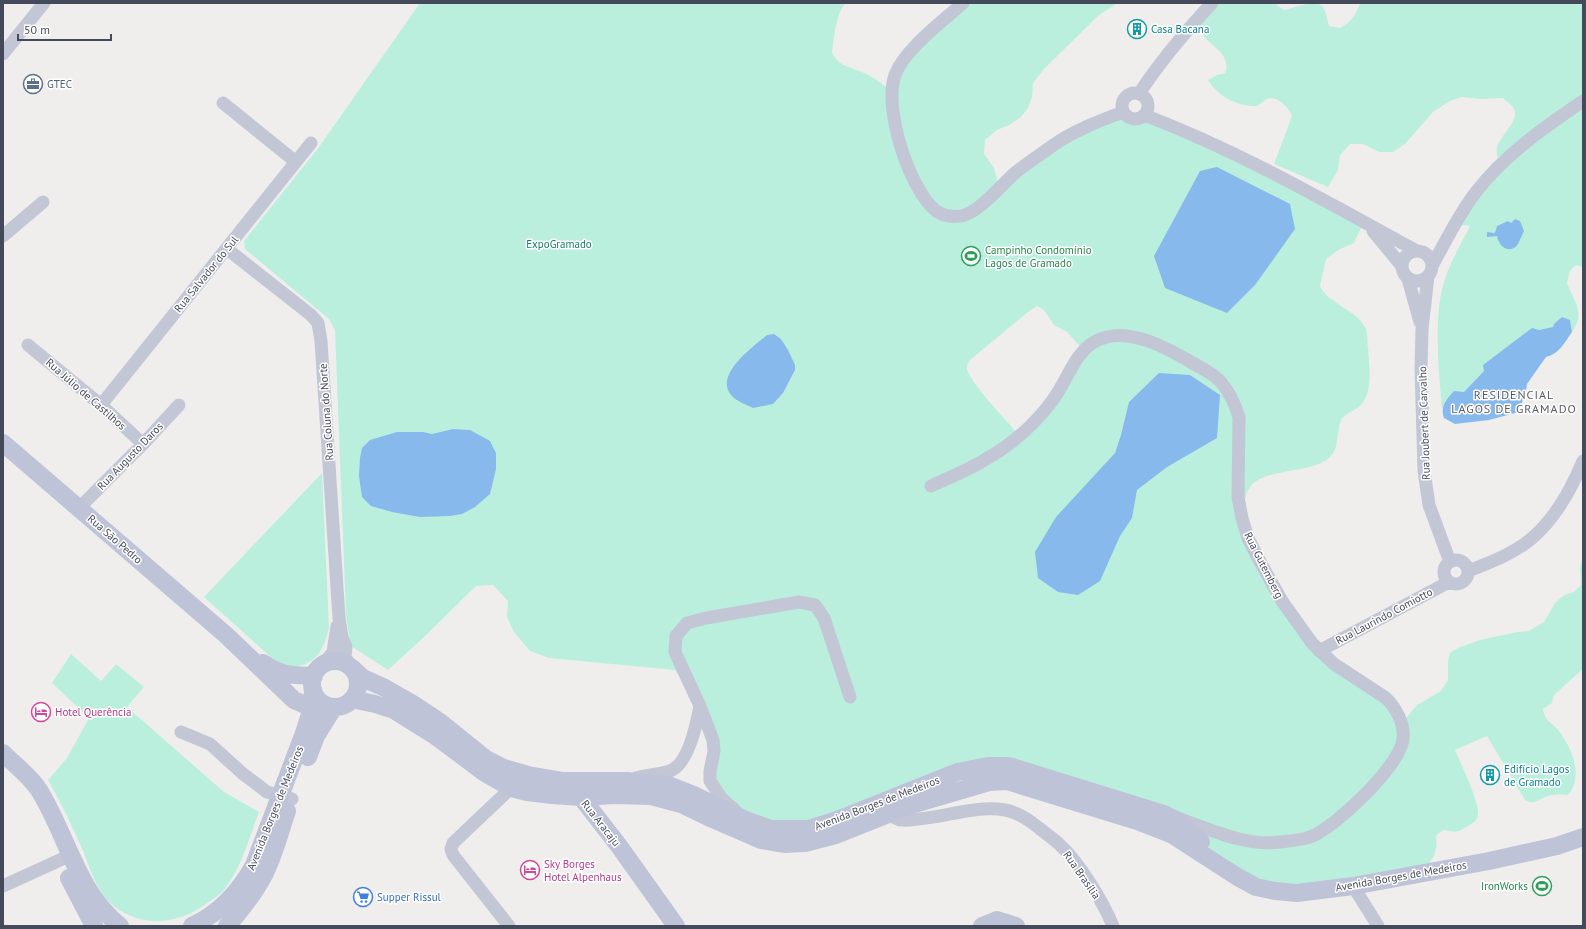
<svg xmlns="http://www.w3.org/2000/svg" width="1586" height="929" viewBox="0 0 1586 929" font-family="'PT Sans',sans-serif">
  <style>
    .green { fill: #baefde; fill-rule: evenodd }
    .water { fill: #87b9ec }
    .lines { fill: none; stroke-linecap: round; stroke-linejoin: round }
    .street { stroke: #c3c7d5; stroke-width: 13 }
    .secondary { stroke: #bfc3d7; stroke-width: 18 }
    .labels { text-anchor: middle; stroke-width: 3; stroke-linejoin: round; paint-order: stroke }
    .culture-label { font-size: 11px; fill: #0d838f; stroke: #fff; text-anchor: start }
    .service-label { font-size: 11px; fill: #4e5e75; stroke: #fff; text-anchor: start }
    .park-label { font-size: 11px; fill: #167c67; stroke: #fff }
    .leisure-label { font-size: 11px; fill: #27864d; stroke: #fff; text-anchor: start }
    .street-label { font-size: 11px; fill: #454a5b; stroke: #fff }
    .hotel-label { font-size: 11px; fill: #b23c85; stroke: #fff; text-anchor: start }
    .shop-label { font-size: 11px; fill: #366cbe; stroke: #fff; text-anchor: start }
    .neighbourhood-label { font-size: 12px; letter-spacing: 1px; fill: #5a5b62; stroke: #fff }
  </style>
  <rect width="100%" height="100%" fill="#f0eeed"/>
  <path class="green" d="M420,3h426c-10,9 -12,36 -14,50 8,14 16,13 30,19 12,5 22,12 31,22l2,-19 68,-72h155l-19,12 -55,54 -11,14 -1,14 -4,11 -7,9 -12,8 -12,5 -12,10 -1,14 10,14 5,19 55,-42 72,-29 9,4 9,-5 219,109 -9,19 -14,6 -14,10 -6,27c8,18 38,24 46,43 2,5 1,12 2,18 1,18 6,45 -8,59 -7,6 -18,8 -20,17 -4,14 0,29 -15,38 -20,12 -60,8 -74,25 -7,8 -7,23 -9,32l60,113 84,67 16,25 15,-18 24,-14 7,-11v-19l2,-8 8,-5 22,-8 37,-8 12,-1 15,-9 11,-19 9,-8 10,-3 7,-7 -1,-19 3,-7v110l-29,26 -2,8 -9,6c2,13 9,13 16,22 13,17 25,46 9,64 -8,-1 -18,-1 -25,3 -8,3 -9,7 -18,2l-38,-64 -32,14c5,12 26,55 23,65 -1,6 -5,8 -10,11 -9,6 -13,7 -23,4 -13,5 -7,8 -9,18 -1,7 -4,12 -9,18l-130,27 -75,-25 -213,-102 -130,37 -108,26 -56,-39 -1,-40 -14,-44 -25,-36 -126,-12 -19,-7 -16,-19 -7,-15 1,-16 -15,-16 -17,1 -53,52 -35,32 -37,-24 -5,-30 -11,-286 -6,-11 -84,-70 -1,-8 75,-94zM1037,306l7,4 10,15 13,7 17,19 -65,84c-10,-12 -51,-54 -52,-67 0,-3 1,-5 3,-8l58,-48z
    M1212,3h62l10,7c9,-2 29,-10 37,-5 5,4 6,15 8,21l11,2c11,-6 16,-13 20,-25h223v264l-7,-2 -6,6 -3,12c7,19 19,29 5,49l-2,-12 -17,7 -14,3 -55,41 -20,21 -19,9 -3,9c-3,-36 -9,-94 2,-128 6,-20 17,-38 26,-56l-15,-2 46,-59c-12,-21 3,-26 12,-44 1,-3 3,-5 2,-9 -1,-6 -8,-10 -12,-14l-22,1 -19,-2 -12,4 -17,11 -28,32 -12,8h-14l-16,-8h-13l-10,11 -2,15 -10,17 -54,-23 18,-48c-2,-7 -13,-18 -21,-18 -5,0 -9,5 -14,8 -19,1 -40,-10 -49,-26l9,-5 8,-2c6,-17 -10,-25 -20,-35 -4,-5 -7,-11 -10,-16z
    M322,473l7,154c-6,27 -14,38 -41,41l-14,-8 -70,-63z
    M71,654l30,27 15,-17 28,23 -17,20 97,85 35,20c-10,26 -17,55 -35,78 -4,4 -9,8 -14,11 -31,25 -71,28 -101,1 -13,-14 -19,-34 -26,-51 -11,-25 -22,-48 -35,-71l19,-22 22,-40 -37,-35z"/>
  <path class="water" d="M1217,167l73,37 5,25 -40,56 -28,28 -62,-25 -11,-32 46,-85z
    M1515,219l5,2 4,10c-2,4 -4,9 -6,13 -8,11 -19,3 -21,-8l-10,1v-5l8,1 2,-7 11,-5 3,2z
    M1562,317l8,3 2,12c-7,10 -13,22 -26,25l-19,27 -1,6 -7,22 -30,8 -34,4 -11,-6c-4,-12 2,-18 10,-27l10,1 20,-21 -1,-6 49,-37 7,2 14,-3 1,-3z
    M774,334l7,5 7,11 7,15v5l-12,23 -10,11 -20,4c-6,-3 -14,-6 -19,-10 -24,-21 19,-51 33,-63z
    M1159,373l31,2 30,20 -3,43 -50,29 -30,23 -5,28 -12,18 -20,45 -22,14 -20,-3 -20,-14 -3,-26 21,-35 59,-64 6,-18 8,-33z
    M453,429l17,1 20,11 6,12v16l-6,25 -15,13 -13,7 -12,2 -30,1 -28,-5 -21,-6 -9,-9 -3,-21 1,-18 2,-10 8,-8 27,-8h26l9,2z"/>
  <g class="lines">
    <path class="street" d="M963,3c-20,18 -59,47 -68,72 -12,33 14,113 40,135 7,6 18,7 26,6 18,-3 40,-31 54,-43 12,-10 25,-18 37,-27 21,-15 47,-25 71,-34
      M3,54l41,-51
      M1122 106a13 13 0 1 1 26 0a13 13 0 1 1-26 0Z
      M1139,94c21,-33 47,-63 73,-91
      M223,103l73,59
      M1144,115c95,36 183,87 271,135
      M1373,231l28,34
      M3,236l40,-34
      M227,249l84,66 7,8 3,18 18,277 3,19 4,10 -1,10 7,11
      M1402 266a15 15 0 1 1 30 0a15 15 0 1 1-30 0Z
      M1432,266c14,-25 26,-51 44,-74 28,-37 69,-65 107,-91
      M1428,276l-6,53 -1,39 3,103 5,34 21,57
      M1408,279l12,43
      M28,345l73,60 42,39
      M101,405l210,-262
      M931,486c19,-9 38,-16 55,-27 25,-14 49,-35 66,-58 14,-18 22,-47 42,-59 30,-18 71,5 97,20 10,6 22,11 30,20 9,11 14,22 18,35l-1,80 4,21 6,20 10,20 24,43 30,42 22,21 52,34c10,10 19,26 17,41 -3,27 -67,88 -93,98 -8,3 -20,4 -30,5 -34,5 -70,-13 -103,-24
      M79,508l64,-64 36,-39
      M1444 572a12 12 0 1 1 24 0a12 12 0 1 1-24 0Z
      M1468,571c21,-8 45,-17 63,-32 24,-20 40,-49 52,-78
      M1319,651l130,-69
      M324,664l9,-12 4,-26
      M181,732l29,12 32,29 25,19 25,7
      M636,778c12,-4 25,-3 36,-8 17,-8 25,-48 28,-64
      M735,810l-13,-11 -12,-18v-10l4,-20 -1,-11 -13,-34 -25,-54 1,-16 11,-13 19,-5 93,-16 16,3 9,13 26,79
      M884,810c4,4 10,8 16,10 5,1 12,0 18,-1 28,-2 59,-14 87,-9 13,2 24,10 34,18 7,6 15,11 21,17 20,18 43,57 53,81
      M3,886l68,-31
      M1353,886l25,40
      M509,926l-56,-71 -2,-6 2,-6 58,-55"/>
    <path class="secondary" d="M3,443l223,192 68,65 18,8 12,-4
      M312 684a23 23 0 1 1 46 0a23 23 0 1 1-46 0Z
      M263,663c17,13 31,12 51,13
      M352,668l11,10 22,10 28,16 27,18 46,37 18,9 24,7 35,6h64l41,4 28,11 52,25 23,8h37l29,-9 120,-48 31,-6h21l155,48 14,7 23,21
      M352,699l23,5 19,6 40,25 51,38 26,15 16,4 25,3 29,2 34,-2 36,1 30,8 27,13 53,23 23,4 21,-1 31,-8 78,-31 75,-22 18,-1 133,41 31,12 65,42 20,11 19,4 22,2 56,-7 136,-25 68,-15 26,-9
      M3,753c12,12 27,23 36,37 28,45 38,102 81,136
      M308,757l8,-21 18,-29
      M574,791l7,6 38,49 57,80
      M69,878l25,48
      M192,926c28,-13 47,-34 62,-61l50,-132 8,-25 1,-18
      M227,926c16,-18 33,-39 42,-62 7,-17 12,-35 18,-53
      M982,926l15,-6 19,6"/>
  </g>
  <defs>
    <symbol id="building-ring" viewBox="-11 -11 22 22"><circle r="9.5" fill="#fff" stroke="#0f9aa8" stroke-width="1.5"/><path d="M-4-6H4V6H1V3H-1V6H-4ZM-2.5-4.3h1.7v1.8h-1.7ZM.8-4.3h1.7v1.8H.8ZM-2.5-1h1.7V.8h-1.7ZM.8-1h1.7V.8H.8Z" fill="#0f9aa8"/></symbol>
    <symbol id="office-ring" viewBox="-11 -11 22 22"><circle r="9.5" fill="#fff" stroke="#5c6f8a" stroke-width="1.5"/><path d="M-6-3h4V-5.5h4V-3h4V5H-6ZM-1-4.5V-3h2v-1.5ZM-6 0V1H6V0Z" fill="#5c6f8a"/></symbol>
    <symbol id="stadium-ring" viewBox="-11 -11 22 22"><circle r="9.5" fill="#fff" stroke="#2e9e5b" stroke-width="1.5"/><path d="M0-5a6.5 5 0 1 0 0 10a6.5 5 0 1 0 0-10ZM-3.5-1.8h7v3.6h-7Z" fill="#2e9e5b"/></symbol>
    <symbol id="hotel-ring" viewBox="-11 -11 22 22"><circle r="9.5" fill="#fff" stroke="#d1479c" stroke-width="1.5"/><path d="M-6-4.5h1.5V1H6V5H4.5V3h-9V5H-6ZM-4 0a1.8 1.8 0 1 1 3.6 0ZM.5 0V-2.5h3Q6-2.5 6 0Z" fill="#d1479c"/></symbol>
    <symbol id="supermarket-ring" viewBox="-11 -11 22 22"><circle r="9.5" fill="#fff" stroke="#3f7fe0" stroke-width="1.5"/><path d="M-6-5.5h2.5l.6 2H6L4.5 2H-2.5L-4.4-4H-6ZM-1.5 3.2a1.3 1.3 0 1 0 .1 0ZM3 3.2a1.3 1.3 0 1 0 .1 0Z" fill="#3f7fe0"/></symbol>
  </defs>
  <g fill-rule="evenodd">
    <use href="#building-ring" x="1126" y="18" width="22" height="22"/>
    <use href="#office-ring" x="22" y="73" width="22" height="22"/>
    <use href="#stadium-ring" x="960" y="245" width="22" height="22"/>
    <use href="#hotel-ring" x="30" y="701" width="22" height="22"/>
    <use href="#building-ring" x="1479" y="764" width="22" height="22"/>
    <use href="#hotel-ring" x="519" y="859" width="22" height="22"/>
    <use href="#stadium-ring" x="1531" y="875" width="22" height="22"/>
    <use href="#supermarket-ring" x="352" y="886" width="22" height="22"/>
  </g>
  <g class="labels">
    <g class="culture-label">
      <text x="1151" y="33">Casa Bacana</text>
      <text x="1504" y="773">Edifício Lagos<tspan x="1504" dy="13">de Gramado</tspan></text>
    </g>
    <g class="service-label">
      <text x="47" y="88">GTEC</text>
    </g>
    <g class="park-label">
      <text x="559" y="248">ExpoGramado</text>
    </g>
    <g class="leisure-label">
      <text x="985" y="254">Campinho Condomínio<tspan x="985" dy="13">Lagos de Gramado</tspan></text>
      <text x="1528" y="890" text-anchor="end">IronWorks</text>
    </g>
    <g class="street-label">
      <text transform="translate(206 274) rotate(-51)" y="4">Rua Salvador do Sul</text>
      <text transform="translate(86 394) rotate(41)" y="4">Rua Júlio de Castilhos</text>
      <text transform="translate(326 412) rotate(-94)" y="4">Rua Coluna do Norte</text>
      <text transform="translate(1424 423) rotate(-92)" y="4">Rua Joubert de Carvalho</text>
      <text transform="translate(130 456) rotate(-46)" y="4">Rua Augusto Daros</text>
      <text transform="translate(115 539) rotate(41)" y="4">Rua São Pedro</text>
      <text transform="translate(1264 565) rotate(63)" y="4">Rua Gutemberg</text>
      <text transform="translate(1384 616) rotate(-28)" y="4">Rua Laurindo Comiotto</text>
      <text transform="translate(877 803) rotate(-21)" y="4">Avenida Borges de Medeiros</text>
      <text transform="translate(275 808) rotate(-68)" y="4">Avenida Borges de Medeiros</text>
      <text transform="translate(601 823) rotate(52)" y="4">Rua Aracaju</text>
      <text transform="translate(1082 875) rotate(55)" y="4">Rua Brasília</text>
      <text transform="translate(1401 876) rotate(-10)" y="4">Avenida Borges de Medeiros</text>
    </g>
    <g class="hotel-label">
      <text x="55" y="716">Hotel Querência</text>
      <text x="544" y="868">Sky Borges<tspan x="544" dy="13">Hotel Alpenhaus</tspan></text>
    </g>
    <g class="shop-label">
      <text x="377" y="901">Supper Rissul</text>
    </g>
    <g class="neighbourhood-label">
      <text x="1514" y="399">RESIDENCIAL<tspan x="1514" dy="14">LAGOS DE GRAMADO</tspan></text>
    </g>
  </g>
  <rect width="1586" height="929" fill="none" stroke="#454a5b" stroke-width="8"/>
  <path d="M18 34v6h93v-6" fill="none" stroke="#454a5b" stroke-width="2"/>
  <text x="24" y="34" font-size="12" fill="#454a5b" stroke="#ffffff" stroke-width="3" paint-order="stroke">50 m</text>
</svg>
